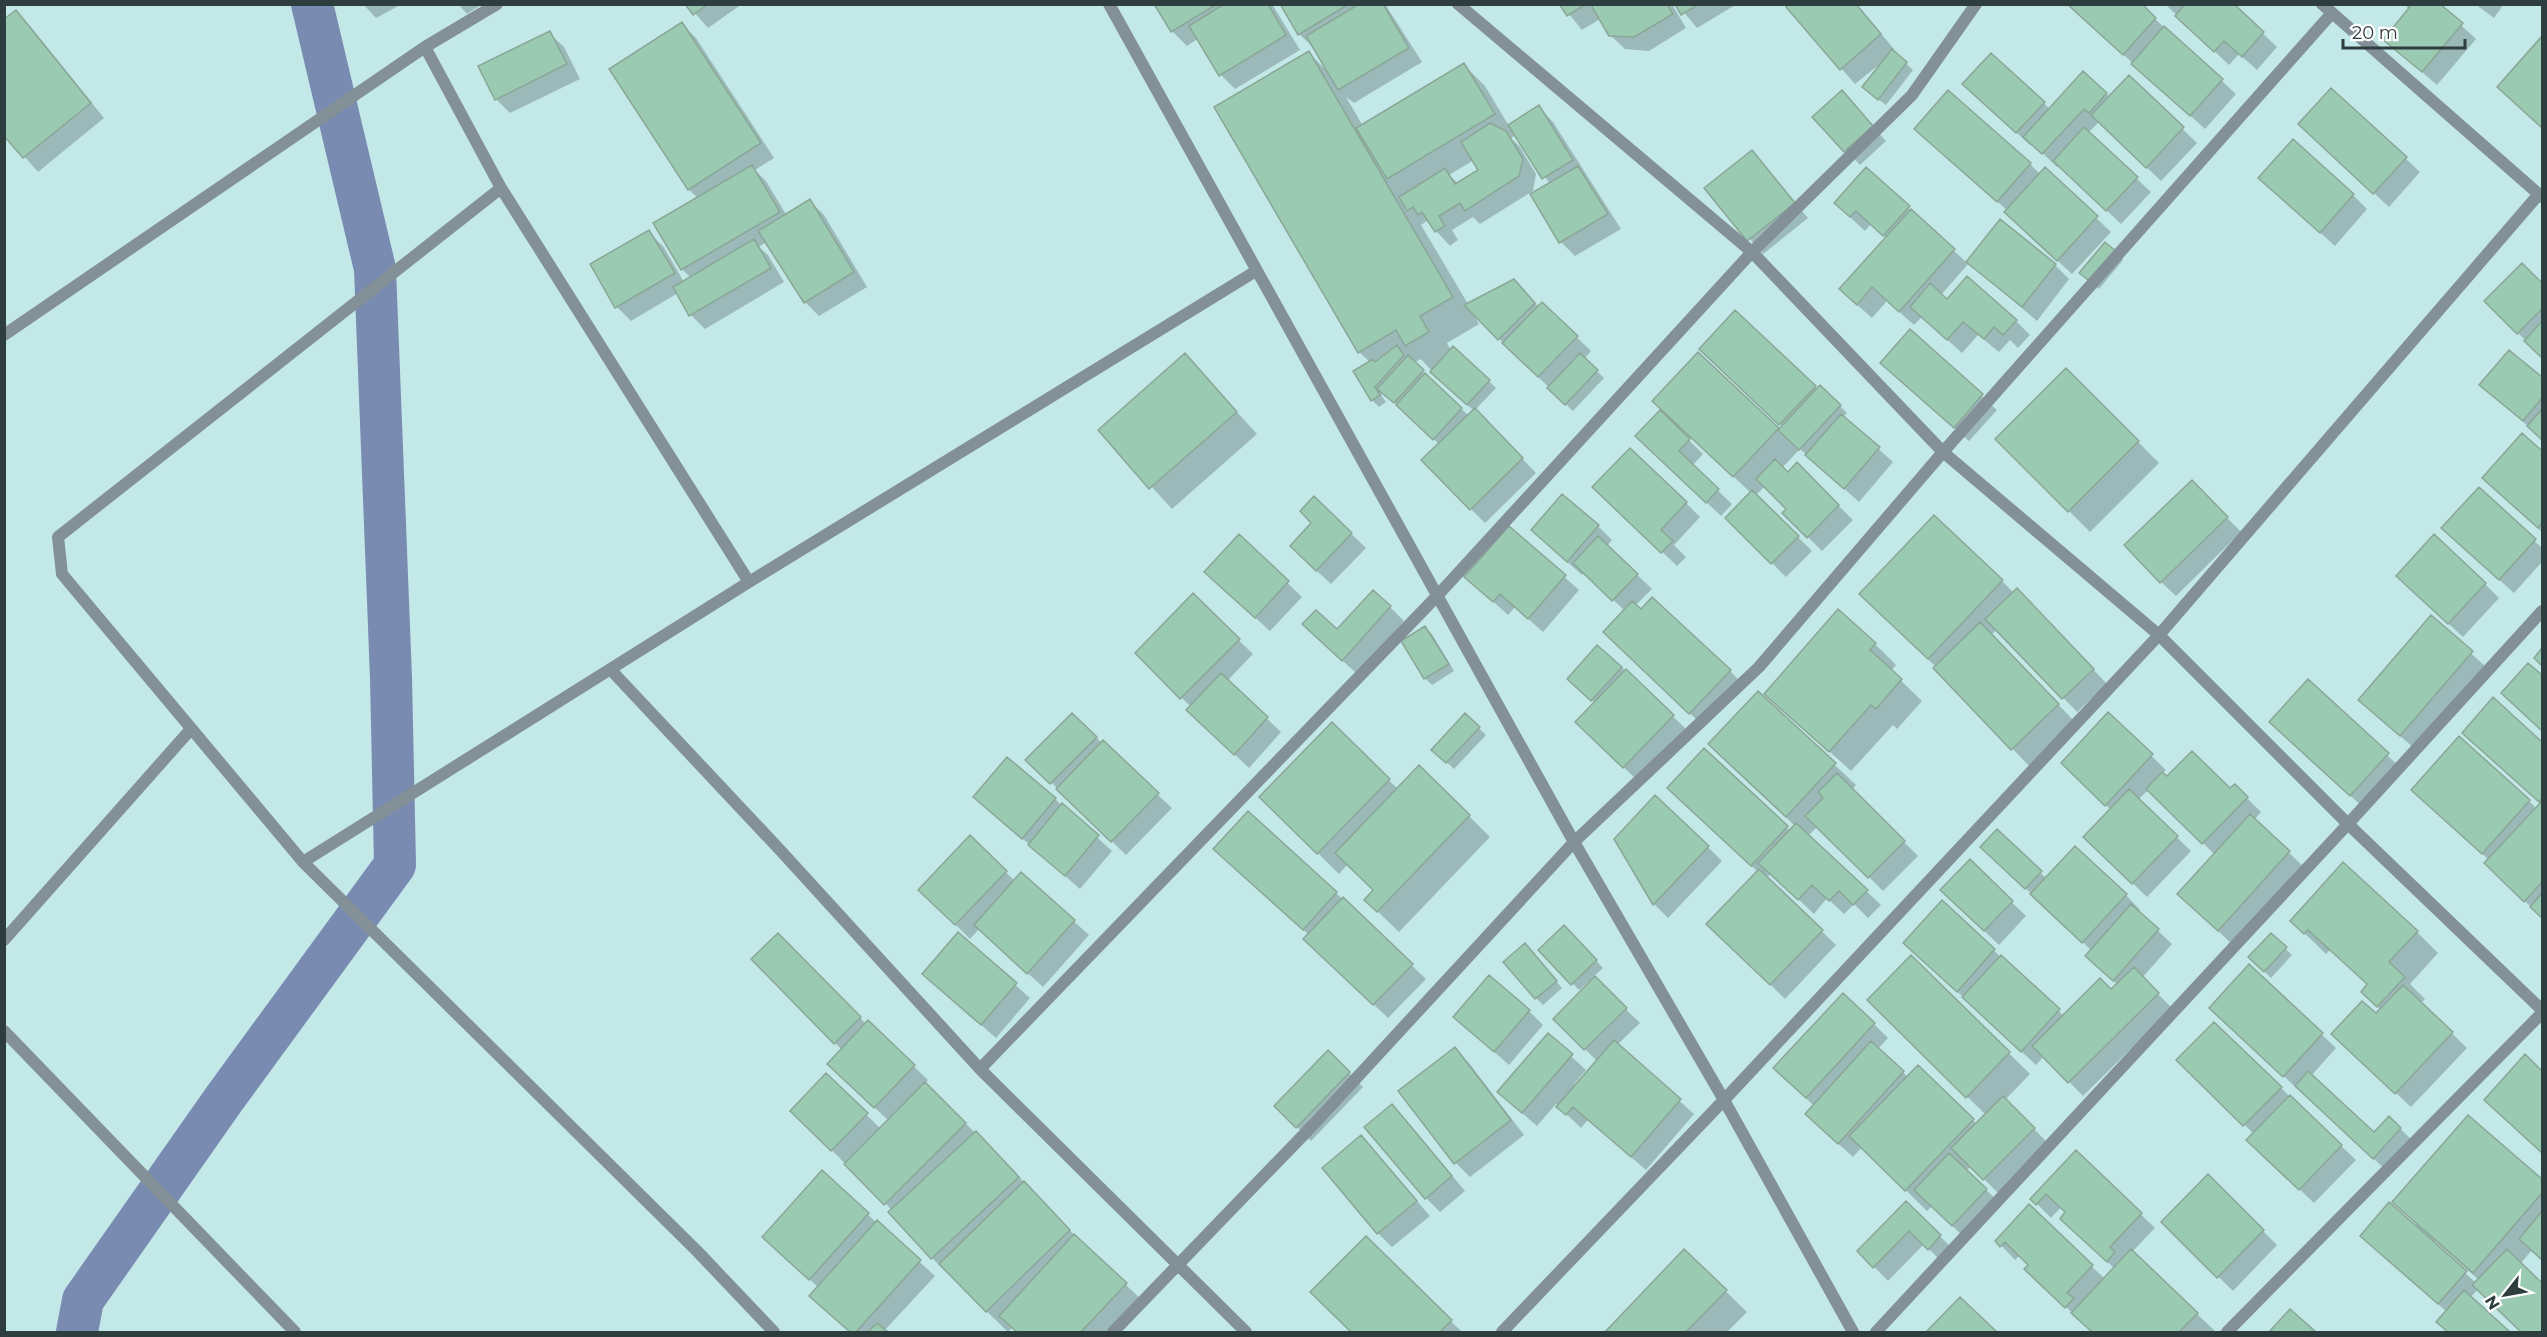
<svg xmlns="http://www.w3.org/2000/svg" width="2547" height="1337" viewBox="0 0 2547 1337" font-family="Montserrat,sans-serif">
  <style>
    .shadow { fill: #0003; fill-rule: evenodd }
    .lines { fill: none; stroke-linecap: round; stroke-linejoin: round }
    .canal { stroke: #7a8bb2; stroke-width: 42 }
    .building { fill: #9acab1; stroke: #8aa697; stroke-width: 1.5 }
    .street { stroke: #849097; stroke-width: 12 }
  </style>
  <rect width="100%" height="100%" fill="#c3e8e8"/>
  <path class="shadow" d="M363,4h39l-26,14z
    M458,4h24l-15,10z
    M687,4h55l-34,24z
    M1156,4h116l28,46 -65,39 -14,-14 -22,-37 -12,8 -14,-14z
    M1282,4h103l37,58 -68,41 -8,-6 17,29 101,-61 21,21 24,40 30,-19 14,15 68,107 -46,27 -14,-14 -29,-47 18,-11 -34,-49 -5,3 9,9 16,27 -3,17 -53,33 -7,-7 -21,13 6,10 -8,6 -23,-25 -6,4 47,79 46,-23 25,26 3,-3 49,47 -7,8 20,19 -31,33 -101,-99 7,12 -32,19 4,8 2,-3 43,40 -21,22 61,63 -51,50 -14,-14 -32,-65 -56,-52 -2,3 5,7 -7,5 -7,-7 -2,-38 -11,-10 -50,-299 18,18 -13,-23 -15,-14zM1474,160l6,10 -21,14 -10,-9zM1421,359l18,20 35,32 -5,5 -55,-53z
    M1561,4h111l14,24 -37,23 -24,-2 -15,-14 -10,-16 -18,11z
    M1677,4h60l-40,24z
    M1856,4l38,45 -2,2 21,19 -27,35 -15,-11 15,-35 -31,25 -67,-76z
    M2068,4l87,15 81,75 -31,35z
    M2165,4h67l45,43 -20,23 -18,-16 -10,11z
    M2404,4h34l38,35 -39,46 -52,-45 25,-30z
    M2475,4h29l-10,14z
    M16,12l14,14 74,92 -66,54 -34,-39z
    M682,24l14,14 78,120 -19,12 11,11 21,35 23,-15 14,14 43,72 -48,29 -14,-14 -39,-60 -7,5 9,8 16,27 -79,47 -14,-14 -13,-22 -47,28 -14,-14 -25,-42 56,-33 15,14 21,36 7,-4 -9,-9 16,-71 -9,-8 -78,-121z
    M549,33l15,14 16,32 -70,34 -14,-14z
    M2542,38v90l-43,-41z
    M1991,55l59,54 33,-36 27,24 19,-20 68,66 -36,38 -62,-59 -11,11 63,59 -30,32 -62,-59 -2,2 -24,-23 -2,2 -52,-48z
    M1856,107l30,34 -26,24 -46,-48z
    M2314,138l91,20 15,14 -31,35z
    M1930,143l100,21 10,10 5,-5 66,63 -39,42 -52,-48 -13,-16z
    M1752,152l56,66 -45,36 -57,-66z
    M1867,169l100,94 88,2 14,14 -32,42 -68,-58 -28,32 6,6 69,20 14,14 -12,13 -8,-8 -11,12 -21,-17 -16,18 -40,-36 -8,8 -27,-24 -15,17 -17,-15 31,-65 -15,-14 -6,7 -15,-14z
    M2260,178l93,17 14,14 -32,37z
    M2116,253l7,7 -24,29 -11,-9z
    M2522,265l20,20v72l-56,-56z
    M1735,312l83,78 2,-3 20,19 7,7 -4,4 50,45 -34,40 -59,-53 -18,19 6,6 9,-9 56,55 -31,31 -38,-38 4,-4 -23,-23 -9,9 56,56 -26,26 -59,-59 24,-25 -76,-71 23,-68 82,76 3,-3 -68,-63z
    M1910,331l87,79 -28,31 -73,-64z
    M2509,352l33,27v60l-60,-54z
    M1185,355l72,79 -85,75 -72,-79z
    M2066,370l93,93 -69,69 -93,-93z
    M1660,412l43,42 -11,12 40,38 -11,12 -69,-65z
    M2522,435l20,18v79l-44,-40z
    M2192,482l49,50 -65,64 -15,-14z
    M2479,489l63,59v14l-28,31 -57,-51z
    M1314,498l52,50 -35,36 -25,-23 7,-38z
    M1609,501l77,2 14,14 -26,28 12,12 -9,9z
    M1598,526l14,14 -5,6 45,43 -17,17 95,65 14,14 -40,42 -84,-81 5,-35 -41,-39 -2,3 -35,-31z
    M1509,528l70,62 -36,42 -28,-25 -7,8 -42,-38z
    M1239,536l63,61 -32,34 -50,-45z
    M2002,581l12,12 17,11 76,80 -30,28 -80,-83 -6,6 88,91 -46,44 -98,-102 1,-1 -54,-52z
    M2485,584l14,14 -36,39 -51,-47z
    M1193,596l60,58 -26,27 54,51 -32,36 -47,-44 -11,-17 -54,-54z
    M1390,607l14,14 -47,53 -39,-36z
    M2431,617l55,50 -71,82 -40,-35z
    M1425,628l7,6 22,37 -22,14 -7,-7z
    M1875,644l21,21 -5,6 31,30 -25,28 -4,-4 -42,46 -85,-77z
    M1598,647l28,24 61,59 -49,51 -47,-45 4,-33 -19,-18z
    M2529,665l13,12v53l-25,-22z
    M2308,682l94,87 -37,40 -80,-73z
    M1758,693l98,92 -4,5 66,66 -35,35 -65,-65 -10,10 73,69 -13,13 -14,-14 -10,10 -17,-16 -13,16 -43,-41 -4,5 69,67 -51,54 -62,-61 35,-66 -75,-70 21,-52 86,81 5,-5 -64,-61z
    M2493,700l49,44v173l-42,-39 -11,-18 -62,-56 102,-3 8,8 5,-5 -64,-57z
    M2108,714l58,56 -4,4 5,4 63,12 5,-4 26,26 -7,8 50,47 -71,78 -39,-37 21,-53 -66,-66 -11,11 53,51 -44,46 -62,-60 26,-27 -34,-33z
    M1072,715l100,93 -46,47 -98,-95z
    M1465,715l21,20 -32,34 -20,-19z
    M1332,725l66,64 71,27 21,21 -91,95 -33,-32 9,-10 -27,-26 -9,10 -78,-77z
    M975,797l80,2 57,52 -32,38z
    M1248,813l88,80 90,86 -38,39 -69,-65 -10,-18 -80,-72z
    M1997,831l50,48 28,-31 51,47 14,15 -2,2 34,32 -30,34 30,30 -89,88 -39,-40 -8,9 -116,-108 22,-55 122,114 47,-25 7,-6 -17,-15 -9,-19 -110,-104z
    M970,838l45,43 6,-7 68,61 -46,52 -64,-58 -9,10 -50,-50z
    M1616,840l92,7 14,14 -54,57 -14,-14z
    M1970,861l56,55 -27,29 -43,-41z
    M2292,921l125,11 21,21 -28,31 15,15 -4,4 46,45 -56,59 -63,-59 33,-38 -18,-18 5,-7 -38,-35 -4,4z
    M1564,927l39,41 -10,9 47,46 -23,22 77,69 -48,56 -58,-50 -7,8 -25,-24 -19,22 -23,-20 34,-71 38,35 -12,14 2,2 21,-25 -42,-42 34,-35 -1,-2 -9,8 -39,-40z
    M958,934l72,64 -34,40 -57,-50z
    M778,935l88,89 2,-2 60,58 -3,4 72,70 87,91 63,60 -26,27h-103l-5,-5 -5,5 -76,-74 -40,-48 -100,-99 34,-36 55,54 8,-8 -46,-43 -1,-28 -89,-91z
    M2271,935l21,20 -21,23 -21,-21z
    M1531,952l31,36 -19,17 -7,-7z
    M1911,957l119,117 -25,26 43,43 -50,50 -27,-27 -5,5 35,33 -34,36 -35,-34 -5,5 -65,-64 -9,10 -32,-29 -7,-22 -25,-24 85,-58 14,14 -10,11 30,28 10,-10 59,57 9,-9 -117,-115z
    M2249,966l87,82 -25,28 63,58 15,-16 26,25 -27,29 -163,-150z
    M1529,1011l14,14 -34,40 -54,-48z
    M2214,1024l142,136 -42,43 -66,-63 6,-6 -75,-74z
    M1455,1049l14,14 55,72 -54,42 -14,-14 -56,-72z
    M1328,1052l35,35 -52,54 -35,-35z
    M2525,1057l17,16v80l-42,-39z
    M2468,1117l74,64v79l-10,-10 -12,14 22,21v47h-19l-45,-43 -8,9 38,34h-59l-11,-10 9,-10 -71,-62 41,-25 -23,-23zM2435,1241l44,39 -3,3 -43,-40z
    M1406,1120l59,71 -25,21 -14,-14z
    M1361,1137l69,79 -38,31 -14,-14z
    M2076,1152l79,76 -23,24 84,80h-123l-53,-49 -10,-18 -10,-10 -5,5 -18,-19 32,-34 76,72 10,-10 -39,-36 -9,-20 -6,-6 -10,11 -19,-19z
    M822,1173l113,103 -51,55 2,1h-36l-25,-22 -7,-23 -40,-36z
    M2208,1176l69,69 -44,46 -70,-69z
    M1906,1203l49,48 -12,12 -19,-19 -36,37 -29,-30z
    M1366,1238l96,94h-109l-20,-19z
    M1684,1251l63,61 -20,20h-120z
    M1961,1299l34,33h-66z
    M2290,1311l24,21h-43z"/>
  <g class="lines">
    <path class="canal" d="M77,1332l6,-32 141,-201 171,-234 -4,-187 -16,-409 -63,-265"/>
  </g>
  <path class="building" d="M685,4h23l-15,11z
    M1154,4h63l-46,28z
    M1224,4h44l18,31 -67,41 -30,-50z
    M1280,4h69l-51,31z
    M1359,4h24l26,44 -71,42 -32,-54z
    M1559,4h27l-19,12z
    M1594,4h73l6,10 -39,23 -25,-1 -17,-29z
    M1675,4h24l-18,11z
    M1789,4h67l25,30 -41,36 -54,-63z
    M2067,4h75l14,14 -33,37z
    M2185,4h49l30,28 -22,25 -18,-16 -10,11 -39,-36z
    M2412,4h28l23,19 -41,49 -39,-32z
    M16,10l75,93 -68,55 -19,-22v-117z
    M682,22l79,121 -73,47 -79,-121z
    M2164,26l59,53 -33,37 -59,-52z
    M550,31l17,33 -72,36 -17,-34z
    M2542,36v92l-45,-41z
    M1892,49l15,13 -29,38 -16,-13z
    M1309,51l144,246 -33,19 9,16 -24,14 -9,-16 -38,23 -144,-246z
    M1991,53l54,49 -29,31 -54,-49z
    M1464,63l31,51 -108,65 -31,-51z
    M2083,71l24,22 -18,20 -5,-4 -42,45 -19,-17z
    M2129,75l55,52 -38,41 -55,-53z
    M2331,88l76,69 -34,37 -75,-70z
    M1842,90l31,36 -29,26 -32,-35z
    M1948,90l83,73 -34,39 -83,-73z
    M1539,105l34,55 -31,19 -34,-54z
    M1490,123l16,8 17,28 -4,17 -54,35 -5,-8 -21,13 6,10 -10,6 -13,-20 -4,3 -5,-8 -6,4 -8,-14 46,-29 10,16 23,-14 -17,-28z
    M2084,127l54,50 -32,34 -53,-50z
    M2293,139l61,55 -34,39 -62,-55z
    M1752,150l43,53 -48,38 -43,-53z
    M752,165l28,47 -99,58 -28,-47z
    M1578,166l30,48 -49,29 -29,-49z
    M1866,167l44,39 -27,30 -27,-25 -6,6 -16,-14z
    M2045,167l53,49 -41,45 -53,-49z
    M810,199l44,73 -50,31 -46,-72z
    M1911,209l44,40 -56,63 -27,-25 -15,18 -18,-16z
    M2000,219l56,45 -34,43 -56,-45z
    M649,230l26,43 -60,35 -25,-44z
    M754,239l17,29 -82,48 -16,-29z
    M2105,242l12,10 -25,31 -13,-10z
    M2522,263l20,20v26l-25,25 -33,-33z
    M1967,276l50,44 -14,15 -9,-8 -10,12 -21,-17 -16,18 -37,-33 20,-24 17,16z
    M1514,279l21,24 -37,37 -34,-35z
    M1542,302l36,34 -40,41 -36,-34z
    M1735,310l81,76 -37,39 -80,-76z
    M2542,321v37l-18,-17z
    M1910,329l73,65 -29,34 -74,-65z
    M1397,345l7,10 -29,32 5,8 -9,6 -18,-30 20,-12 2,3z
    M1453,346l37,34 -23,25 -37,-33z
    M2509,350l33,27v21l-19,23 -44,-36z
    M1698,352l81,76 -46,49 -81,-76z
    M1185,353l52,59 -88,77 -51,-59z
    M1580,353l18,17 -33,35 -18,-17z
    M1408,355l16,15 -30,33 -17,-14z
    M2066,368l73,73 -71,71 -73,-73z
    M1425,373l37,35 -29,32 -37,-35z
    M1820,385l21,20 -42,45 -21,-20z
    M1475,408l48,50 -53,52 -49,-50z
    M2542,409v31l-15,-14z
    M1660,410l30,29 -11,12 40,38 -13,14 -71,-67z
    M1841,414l39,33 -36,42 -39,-34z
    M2522,433l20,18v72l-4,5 -56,-50z
    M1630,448l57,54 -26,28 12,11 -12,12 -69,-66z
    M1775,459l13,13 9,-10 42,43 -32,33 -25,-25 4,-4 -30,-30z
    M2192,480l36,37 -68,66 -36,-38z
    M2479,487l57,52 -37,41 -58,-52z
    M1752,490l47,46 -28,28 -46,-46z
    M1562,494l37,31 -32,37 -36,-32z
    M1314,496l38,37 -36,38 -26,-25 21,-23 -11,-12z
    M1934,515l69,65 -75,79 -69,-65z
    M1509,526l57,49 -38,44 -28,-25 -7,8 -29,-25z
    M1239,534l50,47 -34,37 -51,-46z
    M2434,534l52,49 -38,41 -52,-48z
    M1598,536l40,38 -26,27 -39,-38z
    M2017,588l77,81 -32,30 -77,-80z
    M1373,590l18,16 -49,55 -40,-37 14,-14 21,19z
    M1193,593l47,46 -60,60 -45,-46z
    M1652,597l79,73 -42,44 -86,-82 29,-31 9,8z
    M1838,609l38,34 -6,7 32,29 -26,30 -5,-4 -42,47 -65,-58z
    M2431,615l42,36 -73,85 -42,-36z
    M1980,622l79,82 -48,46 -78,-82z
    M1425,626l24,38 -25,15 -23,-38z
    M1597,645l25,22 -31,34 -24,-22z
    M2542,648v18l-8,-8z
    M2528,663l14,12v56l-41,-38z
    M1626,669l48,46 -51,53 -48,-46z
    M1221,673l47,44 -34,38 -48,-45z
    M2308,679l81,74 -39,43 -81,-74z
    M1758,691l78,72 -50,54 -78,-73z
    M2493,697l49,45v56l-3,4 -77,-69z
    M2108,712l45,42 -48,52 -44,-43z
    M1072,713l25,24 -47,47 -25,-24z
    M1465,713l15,14 -34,36 -15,-13z
    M1332,722l58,57 -73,75 -58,-57z
    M2459,736l71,64 -48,54 -71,-64z
    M1103,740l56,53 -48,49 -55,-53z
    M1704,748l84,78 -37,40 -84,-78z
    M2192,751l38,37 5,-4 13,13 -46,47 -56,-55 16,-17 5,4z
    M1007,757l49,41 -34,41 -49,-42z
    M1419,765l51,50 -93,97 -13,-12 9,-10 -38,-37z
    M1837,773l68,68 -37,37 -63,-62 18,-18 -5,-6z
    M2129,789l49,47 -46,48 -49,-47z
    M1655,795l54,51 -56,59 -39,-66z
    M2542,801v81l-18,20 -40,-39z
    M1062,803l37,32 -34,41 -37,-31z
    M1248,811l89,81 -34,38 -90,-81z
    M2250,814l40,37 -72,80 -41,-37z
    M1796,823l72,67 -15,15 -14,-14 -10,10 -17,-16 -14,15 -40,-37z
    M1997,829l45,42 -17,18 -45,-42z
    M970,835l37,36 -52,54 -37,-35z
    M2075,846l52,48 -45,49 -52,-49z
    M1970,859l43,42 -29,30 -44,-41z
    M2343,862l75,69 -29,31 16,15 -28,30 -16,-15 6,-8 -59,-54 -4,4 -14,-13z
    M1759,869l64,61 -53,55 -64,-61z
    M1021,872l54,48 -48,54 -53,-49z
    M2542,893v25l-12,-11z
    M1343,897l70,67 -40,41 -70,-66z
    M1942,900l53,49 -38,43 -54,-49z
    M2131,904l28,25 -46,52 -28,-25z
    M1564,925l33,35 -26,25 -33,-35z
    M958,932l59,51 -36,42 -59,-51z
    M778,933l83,84 -27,27 -83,-85z
    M2271,933l16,14 -23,25 -16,-15z
    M1525,943l32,38 -22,18 -32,-37z
    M1911,955l99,97 -44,46 -99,-98z
    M2001,955l59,54 -39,43 -59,-55z
    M2249,964l74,69 -40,44 -74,-69z
    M2134,967l25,26 -91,90 -36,-37 68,-68 11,11z
    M1489,975l41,35 -36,42 -41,-35z
    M1595,976l32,32 -43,42 -31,-31z
    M2403,985l50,47 -58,62 -64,-60 31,-33 14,12z
    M1843,993l32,30 -69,75 -33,-30z
    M868,1020l47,45 -41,43 -47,-44z
    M2214,1022l68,65 -39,39 -67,-66z
    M1548,1033l25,21 -51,59 -25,-21z
    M1614,1040l67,59 -50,58 -58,-50 -7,8 -10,-8z
    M1871,1041l33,30 -66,73 -33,-30z
    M1455,1047l56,73 -57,44 -56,-73z
    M1328,1050l22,22 -54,56 -22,-22z
    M2525,1054l17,17v82l-58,-53z
    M1918,1065l56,54 -69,72 -56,-55z
    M2308,1071l66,61 15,-16 12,12 -28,31 -78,-73z
    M826,1073l42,40 -37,38 -41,-40z
    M925,1082l41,41 -82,82 -40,-41z
    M2290,1095l52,50 -43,45 -53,-50z
    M2003,1096l32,32 -52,52 -32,-32z
    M1392,1104l60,72 -27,23 -61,-72z
    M2468,1115l74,64v14l-69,80 -81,-71z
    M976,1131l43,46 -88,82 -43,-47z
    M1361,1135l56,66 -40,33 -55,-66z
    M2076,1150l66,63 -32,34 5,5 -8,10 -47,-43 5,-7 -19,-18 -10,11 -6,-6z
    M1949,1153l38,36 -35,37 -38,-36z
    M822,1170l47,43 -60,67 -47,-43z
    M2208,1174l56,56 -47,48 -56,-56z
    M1024,1181l46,49 -84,82 -47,-48z
    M1906,1201l35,34 -13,15 -19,-19 -36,37 -16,-17z
    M2389,1202l78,69 -29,33 -78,-68z
    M2029,1204l64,61 -26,28 7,5 -9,10 -41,-39 4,-4 -23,-23 -5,5 -5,-6z
    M2542,1211v49l-23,-21z
    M877,1220l44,40 -65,72h-6l-41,-36z
    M1074,1234l53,49 -46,49h-64l-18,-16z
    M1366,1236l86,84 -12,12h-89l-41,-40z
    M1684,1249l43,41 -41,42h-81z
    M2131,1249l67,64 -19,19h-87l-21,-19z
    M2507,1249l35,34v49h-21l-49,-47z
    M2464,1290l46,42h-62l-12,-10z
    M1960,1297l37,35h-71z
    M2290,1309l26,23h-47z
    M877,1323l11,9h-20z"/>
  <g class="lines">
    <path class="street" d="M1109,4l465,838 150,258 129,232
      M1458,4l294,248 191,200 216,183 189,189 194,186
      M2322,4l220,193
      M425,47l76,141 248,394
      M501,188l-443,349 4,37 241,288 394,389 77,81
      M4,335l421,-288 72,-43
      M610,669l170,181 200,219 266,263
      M303,862l446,-280 507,-311
      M4,940l187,-211
      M4,1031l291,301
      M980,1069l458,-474 314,-343 160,-157 64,-91
      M1113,1332l201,-208 260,-282 185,-175 184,-215 389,-439
      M1502,1332l222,-232 435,-465 380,-441
      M1876,1332l472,-508 194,-213
      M2227,1332l315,-319"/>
  </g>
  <rect width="2547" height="1337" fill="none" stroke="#2e3d3d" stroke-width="12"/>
  <g transform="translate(2505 1295) rotate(239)" stroke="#ffffff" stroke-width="4.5" paint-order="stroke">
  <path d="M0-4.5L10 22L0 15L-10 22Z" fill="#2e3d3d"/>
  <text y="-9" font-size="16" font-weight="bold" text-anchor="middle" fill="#2e3d3d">N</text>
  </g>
  <path d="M2343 39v9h122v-9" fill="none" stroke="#2e3d3d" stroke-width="3"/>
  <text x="2352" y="39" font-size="18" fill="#2e3d3d" stroke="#ffffff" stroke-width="4.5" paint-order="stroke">20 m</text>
</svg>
